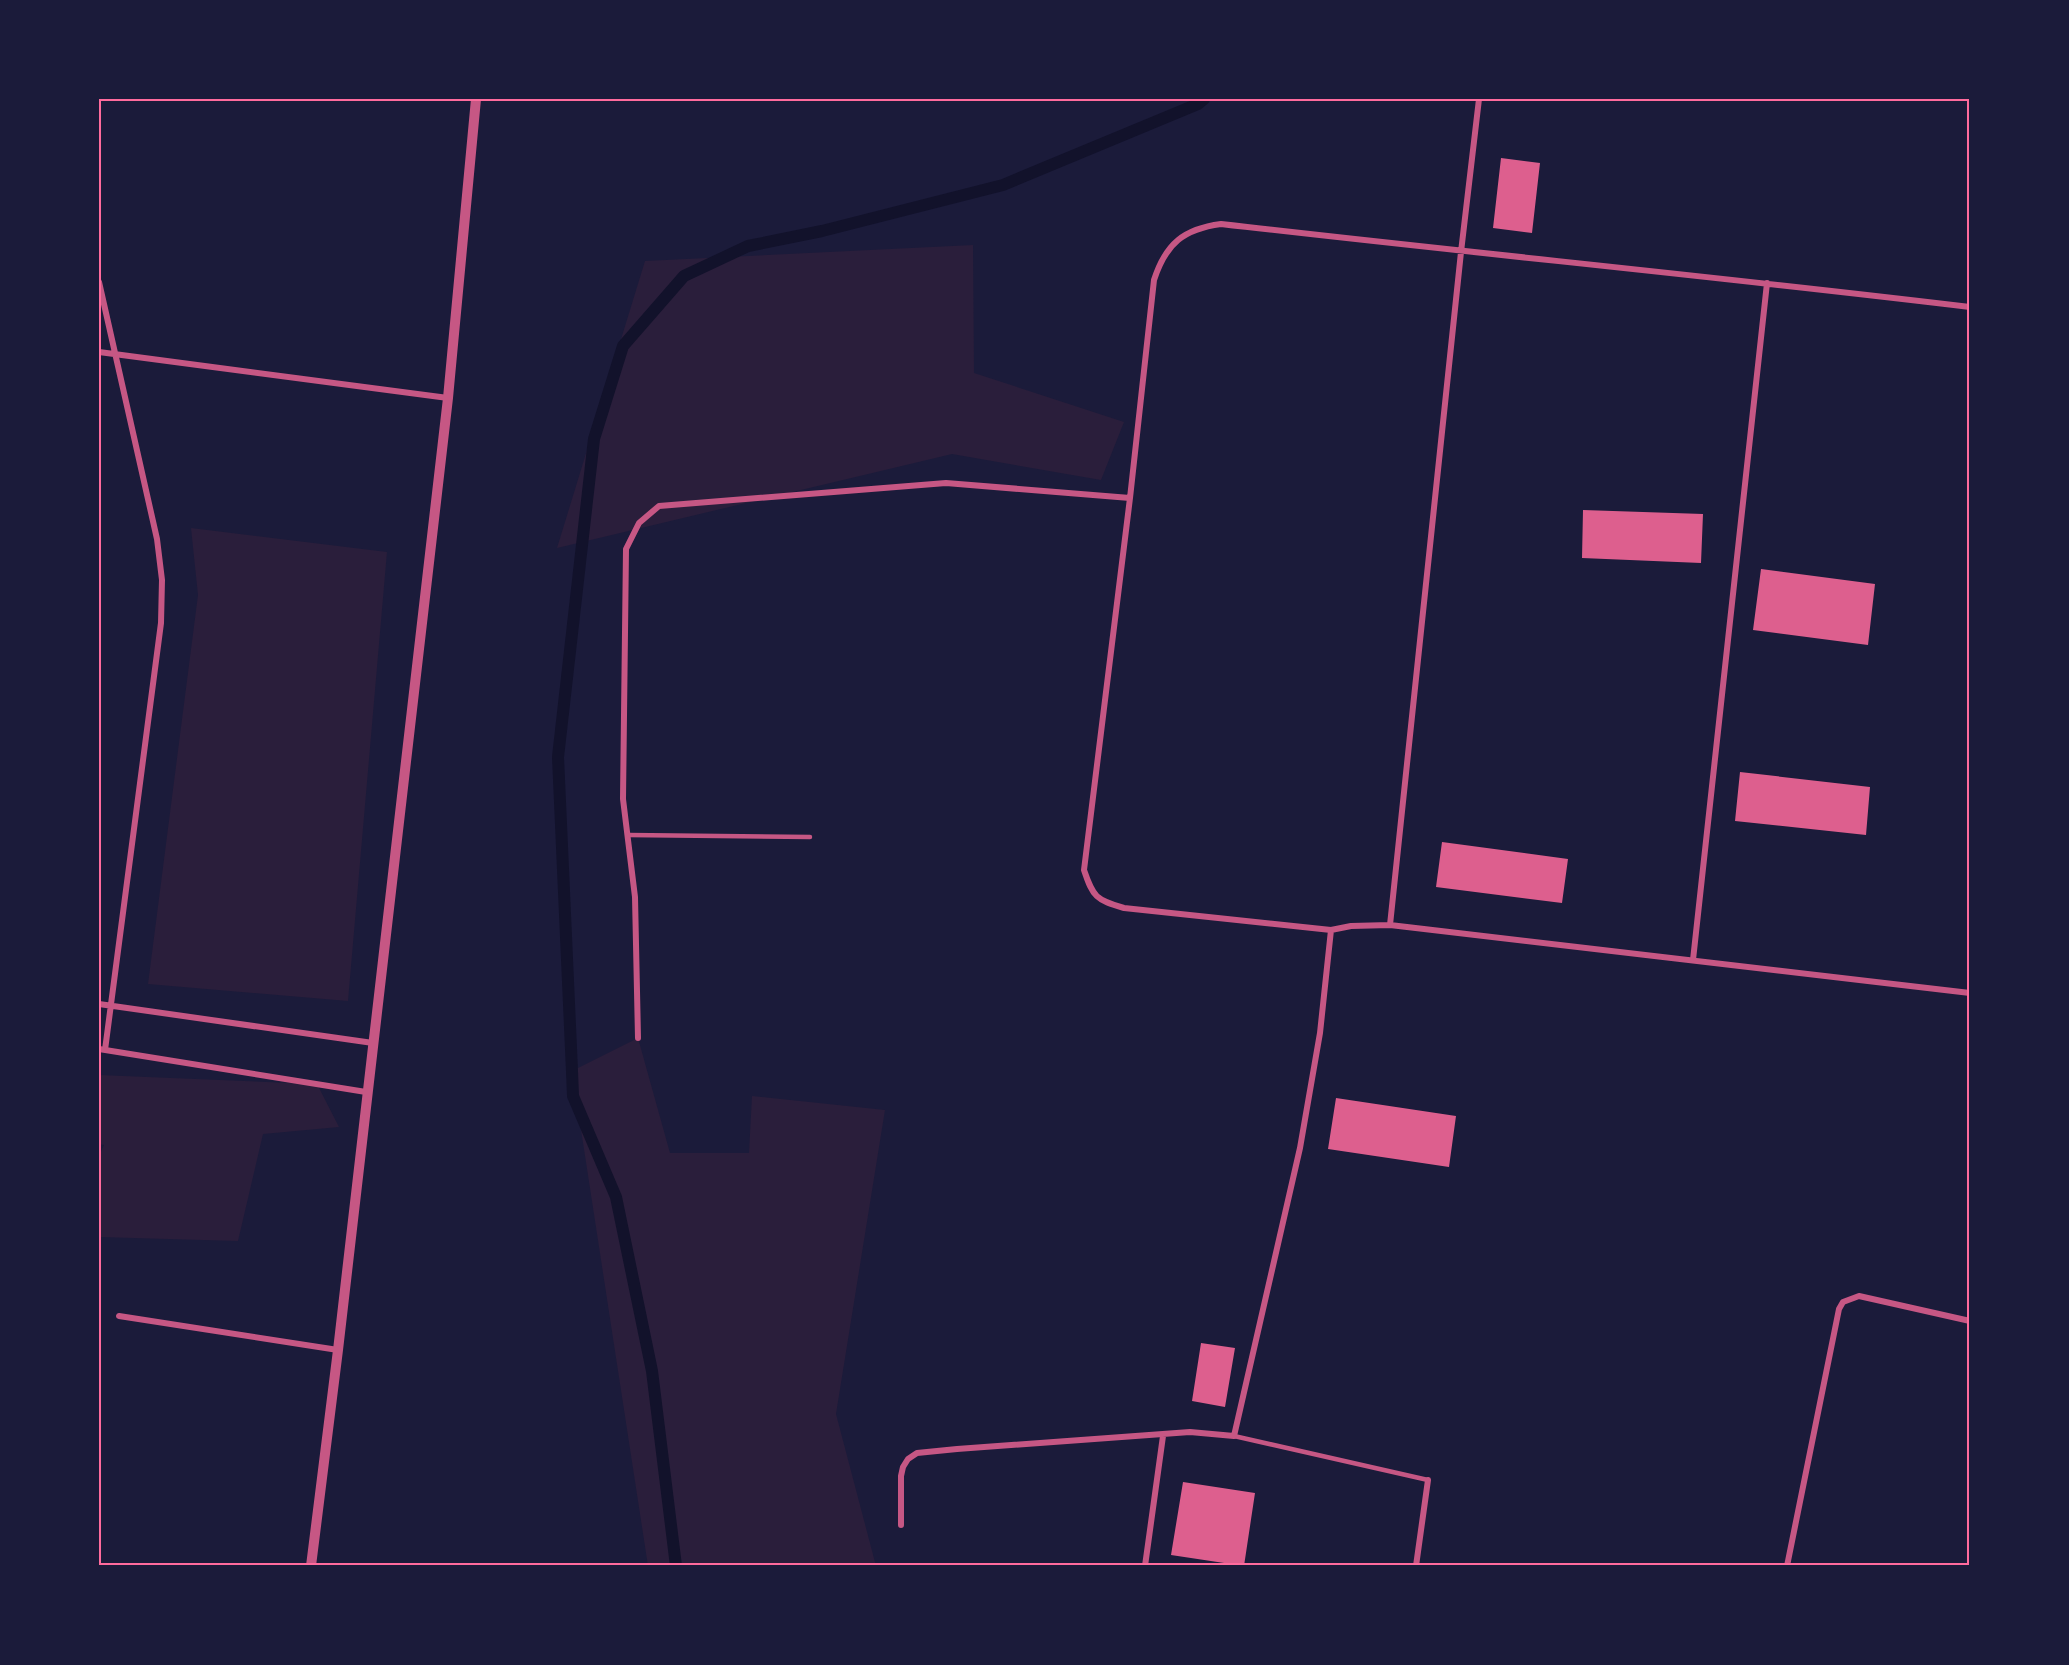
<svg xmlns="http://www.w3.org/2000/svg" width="2069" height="1665" viewBox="0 0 2069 1665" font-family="'Nunito Sans',sans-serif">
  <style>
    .green { fill: #2a1e3b }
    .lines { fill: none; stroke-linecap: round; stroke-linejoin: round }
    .stream { stroke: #12122b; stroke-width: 12 }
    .building { fill: #dd5f8e }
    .service { stroke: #c65784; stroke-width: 4.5 }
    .minor { stroke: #c65784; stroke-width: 6 }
    .tertiary { stroke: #c65784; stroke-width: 10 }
    .neatline { fill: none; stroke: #ff6b9d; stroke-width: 2 }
  </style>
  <rect width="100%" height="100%" fill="#1b1b3a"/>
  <path class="green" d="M973,245l1,128 150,49 -23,58 -149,-26 -395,94 88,-287z
    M191,528l196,24 -39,449 -200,-17 50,-389z
    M638,1038l32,115h79l3,-57 133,14 -49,304 40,152h-228l-76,-495z
    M99,1075l218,9 22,43 -76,7 -25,107 -139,-4v-81l5,-11 -5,-1z"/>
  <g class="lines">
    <path class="stream" d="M676,1566l-24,-195 -36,-174 -43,-101 -1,-25 -14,-314 36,-318 29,-93 61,-70 64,-30 74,-15 181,-46 195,-81 6,-5"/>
  </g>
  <path class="building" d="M1501,158l39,5 -8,70 -39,-5z
    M1583,510l120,4 -2,49 -119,-5z
    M1761,569l114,15 -7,61 -115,-15z
    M1740,772l130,15 -4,48 -131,-14z
    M1442,842l126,17 -6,44 -126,-16z
    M1336,1098l120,18 -7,51 -121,-18z
    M1201,1343l34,5 -10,59 -33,-6z
    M1183,1482l72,11 -11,73 -73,-11z"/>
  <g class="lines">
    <path class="service" d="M628,835l182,2
      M1234,1436l194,44"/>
    <path class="minor" d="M99,282l58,257 5,41 -1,43 -56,427
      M1970,307c-249,-30 -499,-54 -749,-83 -37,5 -55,19 -67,56l-24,218 -46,372c9,27 12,30 40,38l207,22 20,-4 39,-1 580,68
      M99,352l349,46
      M1390,925l71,-673 18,-153
      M1693,960l74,-677
      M99,1004l274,39
      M638,1038l-3,-141 -12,-98 3,-250 13,-26 20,-17 287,-23 184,15
      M99,1049l267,43
      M119,1316l219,34
      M901,1525v-49l2,-9 5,-8 9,-6 40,-4 233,-17 44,4 66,-288 20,-115 11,-103
      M1145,1566l18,-130
      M1416,1566l12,-86
      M1787,1566l52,-257 4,-7 16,-6 111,25"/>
    <path class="tertiary" d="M311,1566l27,-216 110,-952 28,-299"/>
  </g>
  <rect width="2069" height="1665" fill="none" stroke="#1b1b3a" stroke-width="201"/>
  <rect x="100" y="100" width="1868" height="1464" class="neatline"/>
</svg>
